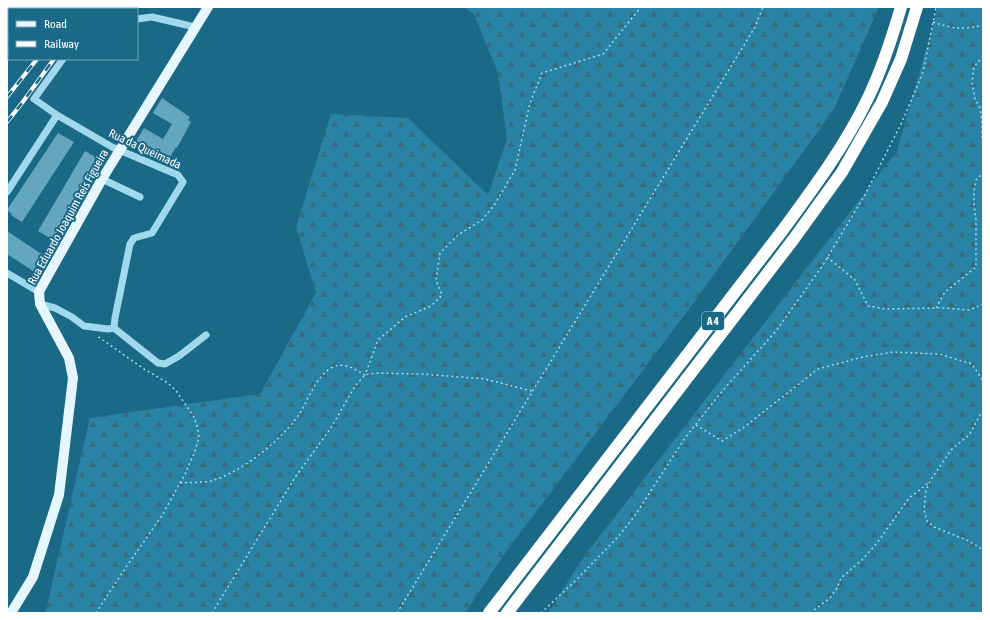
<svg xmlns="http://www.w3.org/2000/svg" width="990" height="620" viewBox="0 0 990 620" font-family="'Asap Condensed',sans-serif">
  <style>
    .forest { fill: url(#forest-firs) }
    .building { fill: #64a6be }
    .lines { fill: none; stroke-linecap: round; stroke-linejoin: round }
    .path { stroke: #a1d9ec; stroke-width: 1.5; stroke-dasharray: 2 3; stroke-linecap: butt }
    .minor { stroke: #a1d9ec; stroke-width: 7 }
    .major { stroke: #e7f7ff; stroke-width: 10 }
    .highway { stroke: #fff; stroke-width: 12 }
    .rail-casing { stroke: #fff; stroke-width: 4 }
    .rail { stroke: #1a6987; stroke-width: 2.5; stroke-dasharray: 8; stroke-linecap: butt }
    .labels { text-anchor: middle; stroke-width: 4; stroke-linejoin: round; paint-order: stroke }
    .shield { fill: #1a6987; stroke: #bad2db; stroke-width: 1 }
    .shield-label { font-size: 11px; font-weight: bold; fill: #fff }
    .street-label { font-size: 12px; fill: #fff; stroke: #1a6987 }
  </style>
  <defs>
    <pattern id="forest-firs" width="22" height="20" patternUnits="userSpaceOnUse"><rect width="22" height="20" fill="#2983a4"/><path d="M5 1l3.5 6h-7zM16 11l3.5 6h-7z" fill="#396a7c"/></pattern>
  </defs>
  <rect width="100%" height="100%" fill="#1a6987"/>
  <path class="forest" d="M464,7h415l-45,102 -142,196 -187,248 -40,60h-421l2,-3 44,-192 170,-24 56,-101 -20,-66 35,-113 77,4 80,77 19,-56 -9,-66 -24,-59z
    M938,7h45v606h-435l35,-55 314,-407z"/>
  <path class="building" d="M162,98l28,19 -2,3 3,2 -14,26 -1,-1 -6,10 -5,-3 -2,3 -27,-16 8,-13 19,11 9,-15 -19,-11z
    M58,133l16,9 -52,80 -11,-7 1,-1 -5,-4z
    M85,151l17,10 -47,80 -17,-10z
    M7,231l36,24 -10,16 -26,-17z"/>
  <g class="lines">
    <path class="path" d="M933,22c21,7 28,8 50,3
      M983,56l-9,11 -2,15 3,17 5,9 2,12v16l1,9
      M827,257l28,23 13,26 18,3 58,-1 26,2 13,-6
      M936,308l9,-16 31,-25v-47l-2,-16v-12l2,-12 7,-7
      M983,410l-14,25 -18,15 -21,31 -4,9 -2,20 3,11 7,6 35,14 14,9
      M696,425l26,16 21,-13 75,-59 45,-12 30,-5 46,2 33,10 11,17
      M180,483c10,-1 21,0 31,-2 30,-8 72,-42 89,-68 9,-15 16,-36 31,-45 13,-7 23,1 34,7l13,-35 27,-23 26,-11 11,-11 -6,-15 4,-27 18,-18 24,-15 13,-16 20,-34 15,-67 12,-30 61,-19 38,-47
      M96,613l26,-40 41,-59 22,-40 10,-23 4,-14 -2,-11 -3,-9 -17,-25 -9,-9 -24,-14 -47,-33
      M212,613l84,-137 35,-48 24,-42 10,-11 10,-2 47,1 63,5 47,12
      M397,613l358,-586 8,-20
      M541,613l33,-31 43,-44 17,-21 51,-79 38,-48 53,-59 47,-66 43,-72 36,-71 21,-50 13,-65
      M810,613l20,-15 7,-10 4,-10 22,-19 14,-16 32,-45 21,-16"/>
    <path class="minor" d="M7,14h2
      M137,19l15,-2 43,10
      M63,59l-29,40 23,16 55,32 66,28 5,7 -31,51 -18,5 -4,6 -15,74 -1,10 44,35 7,1 14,-8 27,-21
      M102,179l38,18
      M7,192l50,-77
      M7,273l32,19
      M40,304l15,4 17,9 12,9 24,3 6,-1"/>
    <path class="major" d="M11,613l22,-36 26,-82 14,-117 -4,-20 -29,-54 -1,-12 3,-6 60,-107 106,-172"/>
    <path class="highway" d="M489,613l293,-382c31,-42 63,-85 86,-133 14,-29 24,-60 33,-91
      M507,613l286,-373 49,-68 40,-70 19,-43 16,-52"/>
    <defs>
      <path id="rail" d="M75,9l2,-2
        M90,9l1,-2
        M7,97l30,-38
        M7,122l15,-19 32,-44"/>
    </defs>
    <use href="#rail" class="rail-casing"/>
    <use href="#rail" class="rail"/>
  </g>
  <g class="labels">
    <rect class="shield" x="702" y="312" width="22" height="18" rx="3"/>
    <g class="shield-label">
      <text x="713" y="325">A 4</text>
    </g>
    <g class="street-label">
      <text transform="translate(145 149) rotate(25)" y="4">Rua da Queimada</text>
      <text transform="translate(68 217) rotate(-61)" y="4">Rua Eduardo Joaquim Reis Figueira</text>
    </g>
  </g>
  <rect width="990" height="620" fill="none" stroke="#ffffff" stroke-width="16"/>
  <rect x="8" y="8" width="130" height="52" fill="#1a6987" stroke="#76a5b7"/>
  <rect x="16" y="21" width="20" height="6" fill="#e7f7ff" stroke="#76a5b7"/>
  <text x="44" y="28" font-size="12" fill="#ffffff">Road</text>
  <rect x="16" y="41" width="20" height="6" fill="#ffffff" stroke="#76a5b7"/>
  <text x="44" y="48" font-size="12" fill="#ffffff">Railway</text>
</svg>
